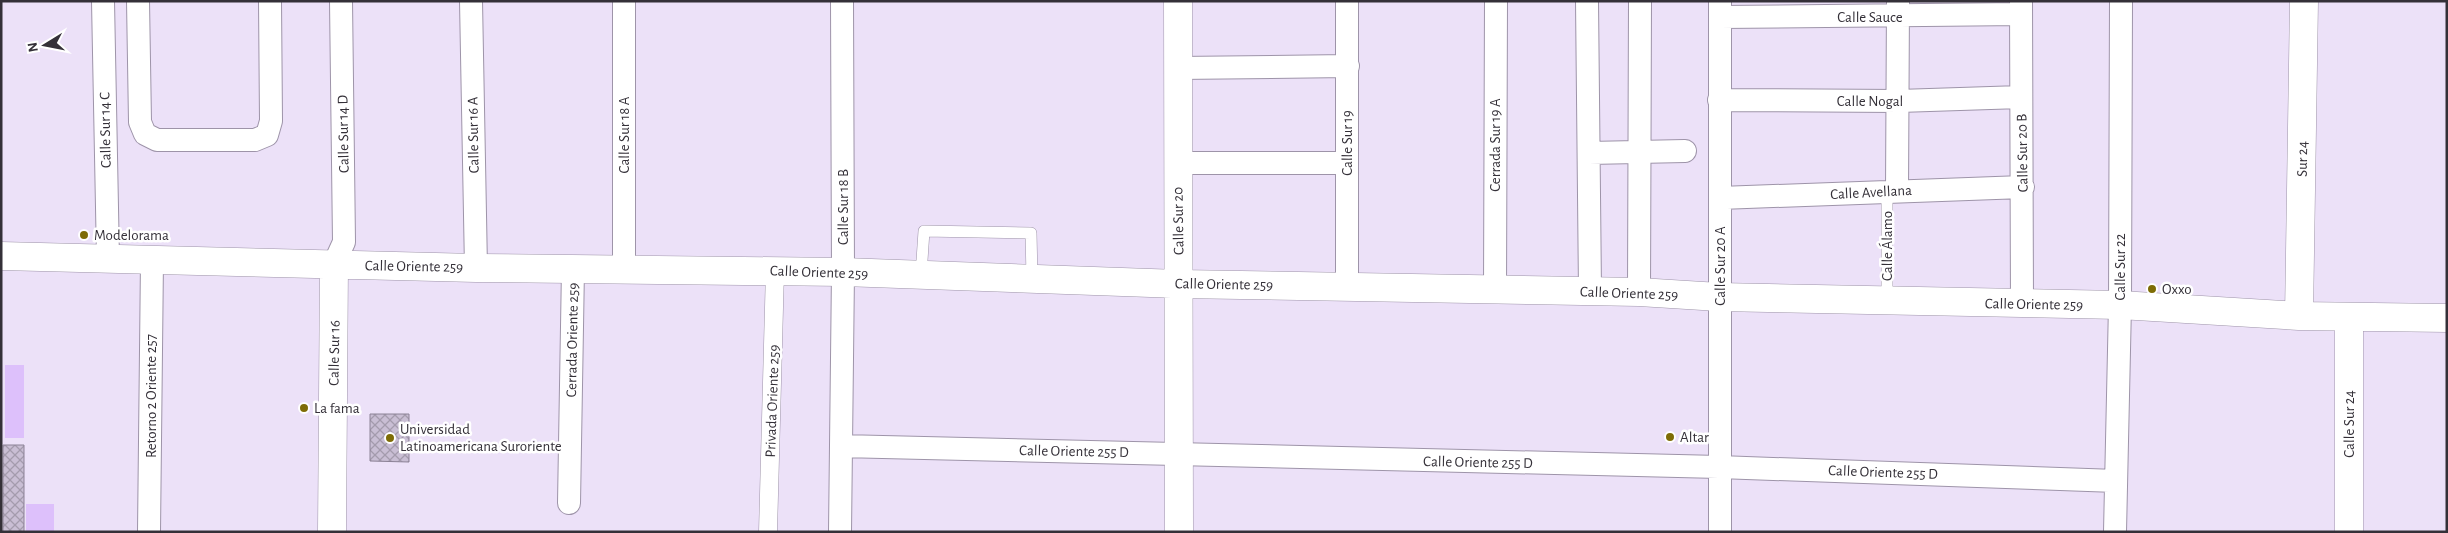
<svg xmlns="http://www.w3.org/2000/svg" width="2448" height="533" viewBox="0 0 2448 533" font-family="'Alegreya Sans',sans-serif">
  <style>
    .pitch { fill: #ddc0fb }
    .building { fill: url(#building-cross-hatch); stroke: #8c8296 }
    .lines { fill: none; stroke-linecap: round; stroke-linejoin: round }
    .service-casing { stroke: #9e94a9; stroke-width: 12 }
    .pedestrian-casing { stroke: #9e94a9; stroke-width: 19 }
    .minor-casing { stroke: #9e94a9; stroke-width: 24 }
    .tertiary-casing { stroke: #9e94a9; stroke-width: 29 }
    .service { stroke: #fff; stroke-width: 11 }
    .pedestrian { stroke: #fff; stroke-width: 18 }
    .minor { stroke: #fff; stroke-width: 22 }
    .tertiary { stroke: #fff; stroke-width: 28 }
    .poi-dot { fill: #7e6c06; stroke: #fff; stroke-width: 2 }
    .labels { text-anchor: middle; stroke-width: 5; stroke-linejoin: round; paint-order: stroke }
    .street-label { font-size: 15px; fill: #343038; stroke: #fff }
    .poi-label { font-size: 15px; fill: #343038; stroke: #fff; text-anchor: start }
  </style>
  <defs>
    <pattern id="building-cross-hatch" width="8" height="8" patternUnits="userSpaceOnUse" patternTransform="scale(1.25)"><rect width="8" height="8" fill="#c9bed4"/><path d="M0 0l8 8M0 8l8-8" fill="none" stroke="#a49bad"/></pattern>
  </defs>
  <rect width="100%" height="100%" fill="#ece1f8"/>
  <path class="pitch" d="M5,365h19v73h-19z
    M26,504h28v28h-28z"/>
  <path class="building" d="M370,414h39v48l-39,-1z
    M3,445h21v87h-21z"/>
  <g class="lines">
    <defs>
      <path id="service" d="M921,275l3,-44 107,2 1,44
        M1887,301v-110"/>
      <path id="pedestrian" d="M768,532l7,-262"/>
      <path id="minor" d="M103,1l5,258
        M138,1l2,121 5,12 12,6h98l12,-5 4,-14 -1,-120
        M471,1l5,267
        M1587,1l3,290
        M2021,1l1,303
        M1720,17l301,-3
        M1177,68l171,-2
        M1719,100l180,1 122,-4
        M1589,153l96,-2
        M1178,163h169
        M1897,190l1,-189
        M1720,198l303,-11
        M334,264l10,-22 -3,-241
        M624,268v-267
        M1347,286v-285
        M1495,289l1,-288
        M1639,292l1,-291
        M841,446l878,21 397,14
        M569,503l4,-235
        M149,532l3,-272
        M840,532l3,-260 -1,-271
        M1720,532v-531
        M2115,532l5,-227 1,-304"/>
      <path id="tertiary" d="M1178,1l1,531
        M1,256l475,12 367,4 336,12 460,8 80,5 401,8 179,11 148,2
        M2299,316l5,-315
        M332,532l2,-268
        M2349,532v-215"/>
    </defs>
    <use href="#service" class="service-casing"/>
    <use href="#pedestrian" class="pedestrian-casing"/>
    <use href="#minor" class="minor-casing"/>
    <use href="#tertiary" class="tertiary-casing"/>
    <use href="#service" class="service"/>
    <use href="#pedestrian" class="pedestrian"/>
    <use href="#minor" class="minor"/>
    <use href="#tertiary" class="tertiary"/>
  </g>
  <g class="poi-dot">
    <circle cx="84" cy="235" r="5"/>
    <circle cx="2152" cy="289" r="5"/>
    <circle cx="304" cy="408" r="5"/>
    <circle cx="1670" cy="437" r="5"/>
    <circle cx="390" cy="438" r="5"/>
  </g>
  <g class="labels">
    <g class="street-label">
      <text x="1870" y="22">Calle Sauce</text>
      <text x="1870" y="106">Calle Nogal</text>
      <text transform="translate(105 130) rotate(-91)" y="5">Calle Sur 14 C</text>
      <text transform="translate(343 134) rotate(-91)" y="5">Calle Sur 14 D</text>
      <text transform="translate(473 135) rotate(-91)" y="5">Calle Sur 16 A</text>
      <text transform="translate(624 135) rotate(-90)" y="5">Calle Sur 18 A</text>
      <text transform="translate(1347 143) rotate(-90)" y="5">Calle Sur 19</text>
      <text transform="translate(1495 145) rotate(-90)" y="5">Cerrada Sur 19 A</text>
      <text transform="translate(2022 153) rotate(-91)" y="5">Calle Sur 20 B</text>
      <text transform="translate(2302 159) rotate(-89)" y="5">Sur 24</text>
      <text transform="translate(1871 192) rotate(-3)" y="5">Calle Avellana</text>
      <text transform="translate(843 207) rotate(-90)" y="5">Calle Sur 18 B</text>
      <text transform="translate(1178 221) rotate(-91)" y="5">Calle Sur 20</text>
      <text transform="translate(1887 246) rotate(-90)" y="5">Calle Álamo</text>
      <text transform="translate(414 266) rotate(1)" y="5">Calle Oriente 259</text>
      <text transform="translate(1720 266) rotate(-90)" y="5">Calle Sur 20 A</text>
      <text transform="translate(2120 267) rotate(-90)" y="5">Calle Sur 22</text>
      <text transform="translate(819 272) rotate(2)" y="5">Calle Oriente 259</text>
      <text transform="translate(1224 284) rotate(1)" y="5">Calle Oriente 259</text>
      <text transform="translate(1629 293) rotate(2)" y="5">Calle Oriente 259</text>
      <text transform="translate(2034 304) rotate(1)" y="5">Calle Oriente 259</text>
      <text transform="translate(572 340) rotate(-89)" y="5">Cerrada Oriente 259</text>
      <text transform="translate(334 353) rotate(-89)" y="5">Calle Sur 16</text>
      <text transform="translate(151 396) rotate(-90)" y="5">Retorno 2 Oriente 257</text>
      <text transform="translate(772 401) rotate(-88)" y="5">Privada Oriente 259</text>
      <text transform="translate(2349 424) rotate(-90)" y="5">Calle Sur 24</text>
      <text transform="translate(1074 451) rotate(1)" y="5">Calle Oriente 255 D</text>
      <text transform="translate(1478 462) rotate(1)" y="5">Calle Oriente 255 D</text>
      <text transform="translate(1883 472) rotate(2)" y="5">Calle Oriente 255 D</text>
    </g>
    <g class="poi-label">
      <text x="94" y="240">Modelorama</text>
      <text x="2162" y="294">Oxxo</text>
      <text x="314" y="413">La fama</text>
      <text x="400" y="434">Universidad<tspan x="400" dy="17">Latinoamericana Suroriente</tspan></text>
      <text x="1680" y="442">Altar</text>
    </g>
  </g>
  <rect width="2448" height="533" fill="none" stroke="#343038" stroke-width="5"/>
  <g transform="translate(45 45) rotate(260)" stroke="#ffffff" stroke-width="4" paint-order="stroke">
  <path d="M0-4L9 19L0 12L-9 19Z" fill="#343038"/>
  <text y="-8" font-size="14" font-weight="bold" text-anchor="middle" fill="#343038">N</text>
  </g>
</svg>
